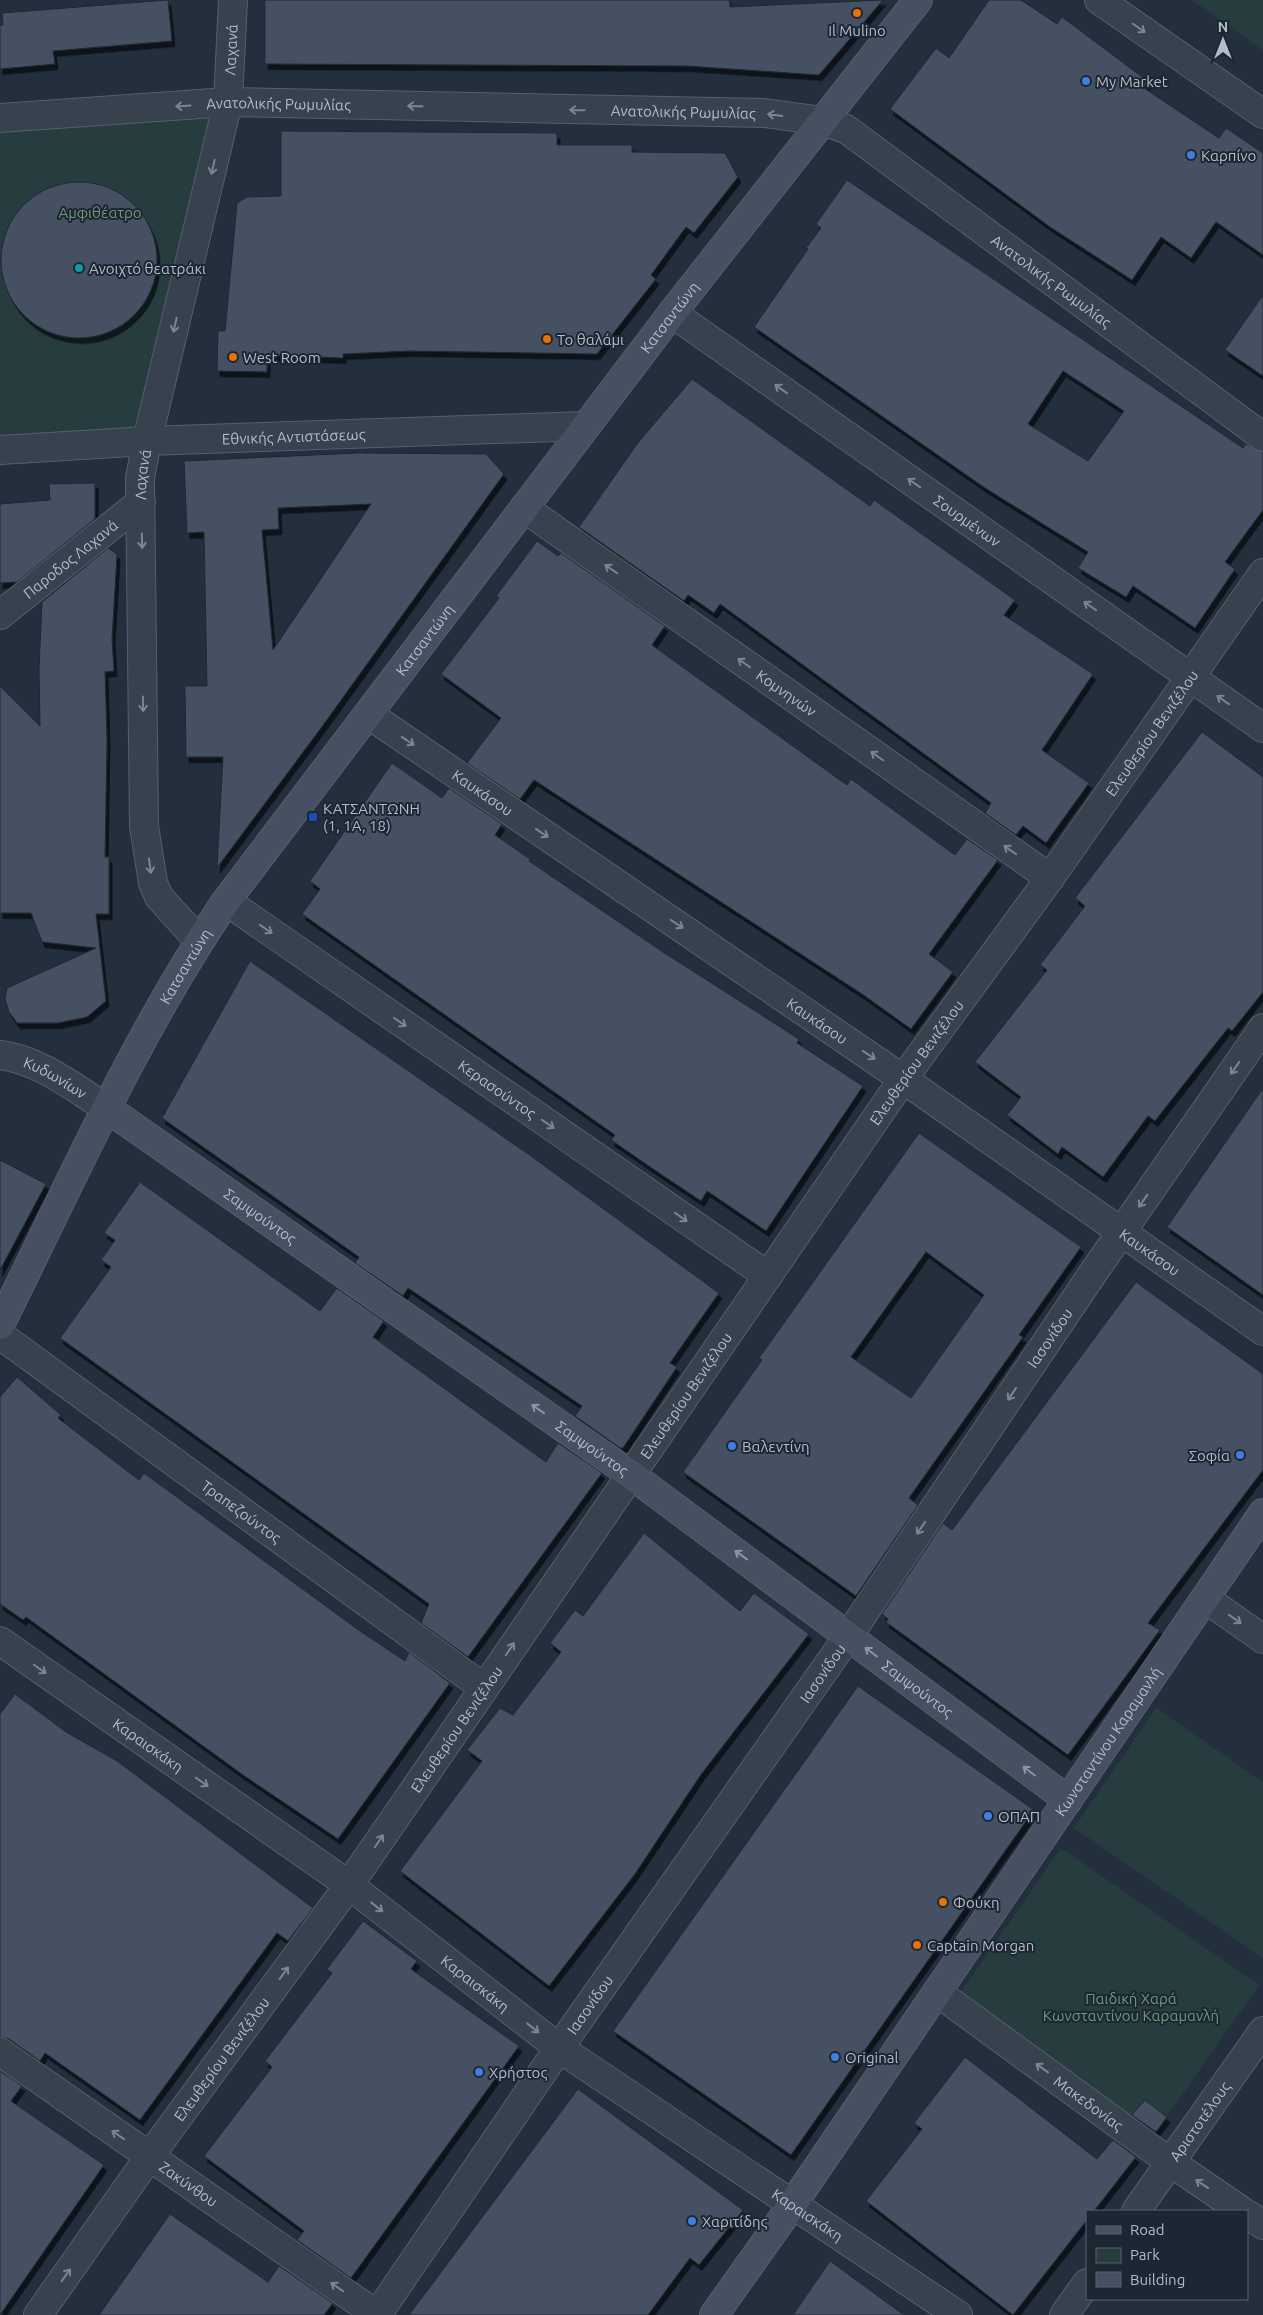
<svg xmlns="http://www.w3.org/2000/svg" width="1263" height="2315" viewBox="0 0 1263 2315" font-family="Ubuntu,sans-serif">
<defs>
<filter id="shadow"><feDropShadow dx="3" dy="5.5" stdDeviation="0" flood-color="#0009"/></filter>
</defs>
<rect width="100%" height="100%" fill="#242f3e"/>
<g fill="#263c3f">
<polygon points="1192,0 1263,0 1263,50"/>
<polygon points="228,102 147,441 0,450 0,118"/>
<polygon points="1156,1708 1263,1782 1263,1958 1074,1828"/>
<polygon points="1061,1848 1259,1985 1156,2132 958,1996"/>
</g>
<g fill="#455162" stroke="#1f2835" fill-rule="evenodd" filter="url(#shadow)">
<polygon points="168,0 172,41 53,51 55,64 0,69 0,25 3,25 2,13"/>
<polygon points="265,0 729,0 730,7 883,0 819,75 687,66 265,64"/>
<polygon points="989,0 1021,0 1057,24 1062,17 1149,82 1144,88 1219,138 1226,128 1263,153 1263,255 1216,222 1191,258 1161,237 1132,280 1050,227 890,109 936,48 949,58"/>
<polygon points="281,131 557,133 557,145 632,145 632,152 725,153 738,177 694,233 686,227 651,275 656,279 597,354 408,351 343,354 343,358 267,355 267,372 217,371 218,331 225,331 237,203 247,197 281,196"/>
<path d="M847 180 1243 448 1246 444 1263 452V510L1225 562 1235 569 1195 628 1133 586 1126 597 1078 568 1088 552 985 488 754 327 808 249 806 248 821 228 816 224ZM1063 371 1124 411 1088 461 1028 424Z"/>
<circle cx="79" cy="260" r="78"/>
<polygon points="1263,295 1263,376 1225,350"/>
<polygon points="692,379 870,506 874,500 1015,600 1004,615 1093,674 1042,750 1089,783 1046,843 1023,826 1016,835 985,813 991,803 720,604 714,613 688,595 684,601 579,527 637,444"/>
<path d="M358 453 486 454 504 474 321 728 217 868 223 757H186L185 686H207L204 532 187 533 184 461ZM371 504 273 650 262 530 279 529 278 508Z"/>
<polygon points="95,483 95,519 17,582 0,583 0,504 50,500 49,484"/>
<polygon points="537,541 558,556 561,553 665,626 652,645 847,785 851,779 955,855 967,839 998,860 929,954 953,972 911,1029 862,994 534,780 520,799 467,763 501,718 441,674 499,598 496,596"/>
<polygon points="108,548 117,554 112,639 114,671 105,672 107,741 105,857 109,857 109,914 96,914 106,1001 87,1017 58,1023 17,1023 9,1012 5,999 7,988 96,948 42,942 31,913 0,913 0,686 40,726 39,669 42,602"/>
<polygon points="1202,732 1263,777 1263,992 1232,1031 1228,1028 1155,1121 1148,1116 1103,1177 1062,1147 1058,1154 1007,1115 1021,1097 975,1062 1047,970 1040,965 1085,906 1075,898"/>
<polygon points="392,763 442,798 449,788 502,824 495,835 530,859 529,861 663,952 799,1039 797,1043 863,1086 766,1231 707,1191 701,1201 659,1173 611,1140 615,1135 302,914 320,889 310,881"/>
<polygon points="250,961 531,1156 719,1293 670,1363 677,1367 623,1448 620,1448 575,1416 582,1406 408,1288 403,1296 355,1263 359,1257 162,1118"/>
<polygon points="1263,1088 1263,1295 1167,1227"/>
<path d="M919 1133 1081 1247 1019 1335 1023 1337 909 1498 918 1505 856 1596 683 1472 762 1360 759 1358ZM926 1252 984 1295 911 1398 851 1357Z"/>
<polygon points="0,1160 46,1184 0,1270"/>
<polygon points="140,1182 320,1311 337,1288 384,1321 373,1337 546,1462 558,1443 602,1473 468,1657 421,1623 429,1604 60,1338 111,1267 101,1260 115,1240 104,1233"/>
<polygon points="1136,1282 1263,1374 1263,1470 1148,1623 1160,1630 1068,1755 886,1622 888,1619 882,1614 943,1523 952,1530"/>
<polygon points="17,1377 61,1415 58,1418 139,1480 144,1473 360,1631 405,1661 409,1652 450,1683 338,1839 243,1775 26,1617 23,1620 0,1604 0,1397"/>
<polygon points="644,1533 740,1611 754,1593 809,1634 700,1776 635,1874 549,1986 400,1871 482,1761 467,1750 500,1708 513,1715 561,1652 550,1643 575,1610 583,1616"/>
<polygon points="858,1686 1034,1810 791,2155 613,2031"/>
<polygon points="15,1694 66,1732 117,1761 313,1908 288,1941 277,1933 140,2120 45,2053 40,2061 9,2039 0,2037 0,1714"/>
<polygon points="363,1921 417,1961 411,1969 519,2046 351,2278 297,2240 304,2231 204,2156 272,2067 265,2061 332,1973 327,1969"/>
<polygon points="965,2057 1097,2159 1113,2140 1136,2157 1094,2211 1087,2211 1087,2220 1013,2315 866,2201 922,2129 914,2123"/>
<polygon points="0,2071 22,2086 11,2101 104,2165 0,2315"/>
<polygon points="578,2089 743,2210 699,2265 690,2258 648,2315 409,2315"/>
<polygon points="1145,2100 1167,2117 1156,2132 1132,2115"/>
<polygon points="170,2214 268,2282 279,2266 333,2303 324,2315 99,2315"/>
<polygon points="830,2261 904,2315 793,2315"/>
</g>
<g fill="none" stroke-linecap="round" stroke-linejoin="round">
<defs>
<g id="street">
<polyline points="1099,0 1263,114"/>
<path id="s1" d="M0 118 228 102 764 113 823 121 846 129 1263 437"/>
<path id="s2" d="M672 313 1263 728"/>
<path id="s3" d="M0 450 147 441 586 426"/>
<path id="s4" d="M524 508 1050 878"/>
<path id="s5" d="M0 615 141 502"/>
<path id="s6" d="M368 714 903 1079 1263 1331"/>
<path id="s7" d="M226 901 768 1276"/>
<path id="s8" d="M199 941 159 897 153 883 144 826 140 478 147 441 228 102 233 0"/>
<path id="s9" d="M0 1055C40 1060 74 1088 108 1109"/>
<path id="s10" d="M0 1335 484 1688"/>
<polyline points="1206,1599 1263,1639"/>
<path id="s11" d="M0 1641 349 1885 559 2048 958 2315"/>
<path id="s12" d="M937 1992 1170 2162 1242 2211"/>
<path id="s13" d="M0 2052 377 2315 559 2048 849 1635 1091 1276 1263 1028"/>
<path id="s14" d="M1136 2211 1263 2031"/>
<polyline points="1247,2214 1263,2225"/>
<path id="s15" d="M38 2315 149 2157 349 1885 903 1079 1050 878 1263 573"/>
<polyline points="1064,2315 1087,2283"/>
</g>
<g id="secondary">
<path id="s16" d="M108 1109 630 1474 1068 1800"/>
<path id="s17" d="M0 1325C71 1182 136 1034 226 901L672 313 918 0"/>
<path id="s18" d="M714 2315 792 2205 1263 1513"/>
</g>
</defs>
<use href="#street" stroke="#565f6c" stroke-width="30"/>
<use href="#secondary" stroke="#565f6c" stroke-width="30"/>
<use href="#street" stroke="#38414e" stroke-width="28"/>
<use href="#secondary" stroke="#465061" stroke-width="28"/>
</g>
<defs><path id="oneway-shaft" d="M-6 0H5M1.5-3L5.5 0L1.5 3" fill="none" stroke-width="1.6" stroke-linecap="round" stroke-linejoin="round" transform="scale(1.25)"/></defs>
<g stroke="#7c8592">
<use href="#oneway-shaft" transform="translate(1139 28) rotate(35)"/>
<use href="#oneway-shaft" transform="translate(183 106) rotate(176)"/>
<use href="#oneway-shaft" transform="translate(415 106) rotate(-179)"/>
<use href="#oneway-shaft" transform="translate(577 110) rotate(-179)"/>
<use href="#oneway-shaft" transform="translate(775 115) rotate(-173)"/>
<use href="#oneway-shaft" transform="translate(213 167) rotate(103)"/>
<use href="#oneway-shaft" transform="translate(175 325) rotate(103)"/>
<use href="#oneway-shaft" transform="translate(781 389) rotate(-145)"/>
<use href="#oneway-shaft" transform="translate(914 483) rotate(-145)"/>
<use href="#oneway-shaft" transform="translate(142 541) rotate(89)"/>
<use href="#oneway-shaft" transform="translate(611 569) rotate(-145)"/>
<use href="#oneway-shaft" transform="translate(1090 606) rotate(-145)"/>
<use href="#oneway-shaft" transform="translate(744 663) rotate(-145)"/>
<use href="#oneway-shaft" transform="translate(1223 700) rotate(-145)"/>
<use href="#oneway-shaft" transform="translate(143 704) rotate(89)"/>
<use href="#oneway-shaft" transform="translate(408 741) rotate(34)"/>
<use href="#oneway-shaft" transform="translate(877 756) rotate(-145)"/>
<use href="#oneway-shaft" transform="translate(542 833) rotate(34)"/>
<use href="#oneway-shaft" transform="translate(1010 850) rotate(-145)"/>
<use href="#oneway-shaft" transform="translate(150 866) rotate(82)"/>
<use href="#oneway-shaft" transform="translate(677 924) rotate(34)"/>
<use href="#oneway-shaft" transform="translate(266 929) rotate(35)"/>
<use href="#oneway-shaft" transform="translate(400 1022) rotate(35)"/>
<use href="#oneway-shaft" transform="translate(869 1055) rotate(34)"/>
<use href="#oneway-shaft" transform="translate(1235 1068) rotate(125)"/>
<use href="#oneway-shaft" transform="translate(548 1124) rotate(35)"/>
<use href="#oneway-shaft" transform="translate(1143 1201) rotate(125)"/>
<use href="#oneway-shaft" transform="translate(681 1217) rotate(35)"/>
<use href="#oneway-shaft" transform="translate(1012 1394) rotate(124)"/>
<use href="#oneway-shaft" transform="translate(921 1528) rotate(124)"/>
<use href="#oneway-shaft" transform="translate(1235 1619) rotate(35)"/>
<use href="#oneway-shaft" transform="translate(510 1649) rotate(-56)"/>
<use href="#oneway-shaft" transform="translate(40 1669) rotate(35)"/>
<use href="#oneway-shaft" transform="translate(202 1782) rotate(35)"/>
<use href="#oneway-shaft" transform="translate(379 1841) rotate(-56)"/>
<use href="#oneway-shaft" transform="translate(377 1907) rotate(38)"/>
<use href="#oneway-shaft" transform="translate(284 1973) rotate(-54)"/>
<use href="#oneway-shaft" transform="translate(533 2028) rotate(38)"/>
<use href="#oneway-shaft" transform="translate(1042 2068) rotate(-144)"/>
<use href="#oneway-shaft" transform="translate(118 2135) rotate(-145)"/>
<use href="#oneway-shaft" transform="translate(1202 2184) rotate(-146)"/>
<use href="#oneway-shaft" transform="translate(66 2275) rotate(-55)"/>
<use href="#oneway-shaft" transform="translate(337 2287) rotate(-145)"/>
</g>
<g stroke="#8e96a5">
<use href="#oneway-shaft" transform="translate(538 1409) rotate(-145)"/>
<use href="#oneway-shaft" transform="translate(741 1555) rotate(-144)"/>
<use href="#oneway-shaft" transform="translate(871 1652) rotate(-143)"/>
<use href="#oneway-shaft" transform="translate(1029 1771) rotate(-143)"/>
</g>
<g fill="#e8710a" stroke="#1d2633" stroke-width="2">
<circle cx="857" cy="13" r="5"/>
<circle cx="547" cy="339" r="5"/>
<circle cx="233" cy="357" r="5"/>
<circle cx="943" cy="1902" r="5"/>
<circle cx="917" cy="1945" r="5"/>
</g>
<g fill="#3f7fe0" stroke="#1d2633" stroke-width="2">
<circle cx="1086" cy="81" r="5"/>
<circle cx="1191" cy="155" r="5"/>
<circle cx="732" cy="1446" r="5"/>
<circle cx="1240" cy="1455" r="5"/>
<circle cx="988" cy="1816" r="5"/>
<circle cx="835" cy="2057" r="5"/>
<circle cx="479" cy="2072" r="5"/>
<circle cx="692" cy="2221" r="5"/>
</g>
<circle fill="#0f9aa8" stroke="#1d2633" stroke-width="2" cx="79" cy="268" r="5"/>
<rect fill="#1a4fb4" stroke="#1d2633" stroke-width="2" x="308" y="812" width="10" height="10" rx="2.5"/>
<g text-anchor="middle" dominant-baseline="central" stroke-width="4" stroke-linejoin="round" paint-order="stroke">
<g font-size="15" fill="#b4bcc9" stroke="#1d2633" text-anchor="start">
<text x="857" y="30" text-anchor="middle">Il Mulino</text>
<text x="1096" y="81">My Market</text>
<text x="1201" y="155">Καρπίνο</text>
<text x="89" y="268">Ανοιχτό θεατράκι</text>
<text x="557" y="339">Το θαλάμι</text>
<text x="243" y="357">West Room</text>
<text x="323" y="808">ΚΑΤΣΑΝΤΩΝΗ<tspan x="323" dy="17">(1, 1Α, 18)</tspan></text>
<text x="742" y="1446">Βαλεντίνη</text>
<text x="1230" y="1455" text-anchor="end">Σοφία</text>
<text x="998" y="1816">ΟΠΑΠ</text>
<text x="953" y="1902">Φούκη</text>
<text x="927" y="1945">Captain Morgan</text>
<text x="845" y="2057">Original</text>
<text x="489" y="2072">Χρήστος</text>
<text x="702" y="2221">Χαριτίδης</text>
</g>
<g font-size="15" fill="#b4bcc9" stroke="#1d2633">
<text stroke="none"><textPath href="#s8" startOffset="919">Λαχανά</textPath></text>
<text stroke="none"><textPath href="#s1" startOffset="279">Ανατολικής Ρωμυλίας</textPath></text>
<text stroke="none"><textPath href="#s1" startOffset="684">Ανατολικής Ρωμυλίας</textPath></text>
<text stroke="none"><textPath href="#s1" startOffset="1104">Ανατολικής Ρωμυλίας</textPath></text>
<text stroke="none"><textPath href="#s17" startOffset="1214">Κατσαντώνη</textPath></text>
<text stroke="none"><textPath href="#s3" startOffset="294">Εθνικής Αντιστάσεως</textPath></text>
<text stroke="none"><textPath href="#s8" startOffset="484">Λαχανά</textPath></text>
<text stroke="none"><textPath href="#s2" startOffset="361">Σουρμένων</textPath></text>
<text stroke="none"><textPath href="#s5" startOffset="90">Παροδος Λαχανά</textPath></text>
<text stroke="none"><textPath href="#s17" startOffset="809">Κατσαντώνη</textPath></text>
<text stroke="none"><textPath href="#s4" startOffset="321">Κομνηνών</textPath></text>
<text stroke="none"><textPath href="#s15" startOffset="1935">Ελευθερίου Βενιζέλου</textPath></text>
<text stroke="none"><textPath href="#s6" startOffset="139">Καυκάσου</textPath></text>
<text stroke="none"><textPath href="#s17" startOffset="404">Κατσαντώνη</textPath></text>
<text stroke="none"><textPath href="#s6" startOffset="544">Καυκάσου</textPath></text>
<text stroke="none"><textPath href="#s15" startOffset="1530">Ελευθερίου Βενιζέλου</textPath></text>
<text stroke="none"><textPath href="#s9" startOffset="60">Κυδωνίων</textPath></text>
<text stroke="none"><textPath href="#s7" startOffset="330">Κερασούντος</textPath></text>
<text stroke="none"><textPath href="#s16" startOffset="186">Σαμψούντος</textPath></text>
<text stroke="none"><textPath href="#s6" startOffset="949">Καυκάσου</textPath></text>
<text stroke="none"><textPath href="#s13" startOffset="1646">Ιασoνίδου</textPath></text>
<text stroke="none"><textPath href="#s15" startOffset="1125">Ελευθερίου Βενιζέλου</textPath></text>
<text stroke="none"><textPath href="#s16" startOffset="591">Σαμψούντος</textPath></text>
<text stroke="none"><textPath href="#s10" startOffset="299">Τραπεζούντος</textPath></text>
<text stroke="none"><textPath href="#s13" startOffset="1241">Ιασoνίδου</textPath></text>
<text stroke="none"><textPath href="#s16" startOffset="996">Σαμψούντος</textPath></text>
<text stroke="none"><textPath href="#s15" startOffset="720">Ελευθερίου Βενιζέλου</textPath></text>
<text stroke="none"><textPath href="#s18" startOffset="696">Κωνσταντίνου Καραμανλή</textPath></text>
<text stroke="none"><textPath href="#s11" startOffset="181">Καραισκάκη</textPath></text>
<text stroke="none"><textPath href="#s11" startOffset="586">Καραισκάκη</textPath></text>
<text stroke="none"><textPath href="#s13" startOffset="836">Ιασoνίδου</textPath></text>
<text stroke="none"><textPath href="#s15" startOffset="315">Ελευθερίου Βενιζέλου</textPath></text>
<text stroke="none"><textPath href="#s12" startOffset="188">Μακεδονίας</textPath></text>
<text stroke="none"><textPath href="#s14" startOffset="110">Αριστοτέλους</textPath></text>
<text stroke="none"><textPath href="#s13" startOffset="230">Ζακύνθου</textPath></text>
<text stroke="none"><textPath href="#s11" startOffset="991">Καραισκάκη</textPath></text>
</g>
<g font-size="15" fill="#6b9a76" stroke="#1d2633">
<text x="100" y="212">Αμφιθέατρο</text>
<text x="1131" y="1998">Παιδική Χαρά<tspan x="1131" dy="17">Κωνσταντίνου Καραμανλή</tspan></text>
</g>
</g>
<rect x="1086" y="2210" width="162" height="90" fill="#1d2633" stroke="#59626f"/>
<rect x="1096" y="2226" width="25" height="8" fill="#465061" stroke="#59626f"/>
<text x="1130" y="2235" font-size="15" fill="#b4bcc9">Road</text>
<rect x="1096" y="2248" width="25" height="15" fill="#263c3f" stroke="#59626f"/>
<text x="1130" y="2260" font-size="15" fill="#b4bcc9">Park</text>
<rect x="1096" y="2272" width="25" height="15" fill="#455162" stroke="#59626f"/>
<text x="1130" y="2285" font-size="15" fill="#b4bcc9">Building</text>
<g transform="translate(1223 40)" stroke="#1d2633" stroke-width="4" paint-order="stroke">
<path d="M0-4L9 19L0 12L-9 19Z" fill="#b4bcc9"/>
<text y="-8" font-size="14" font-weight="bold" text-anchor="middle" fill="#b4bcc9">N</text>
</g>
</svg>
